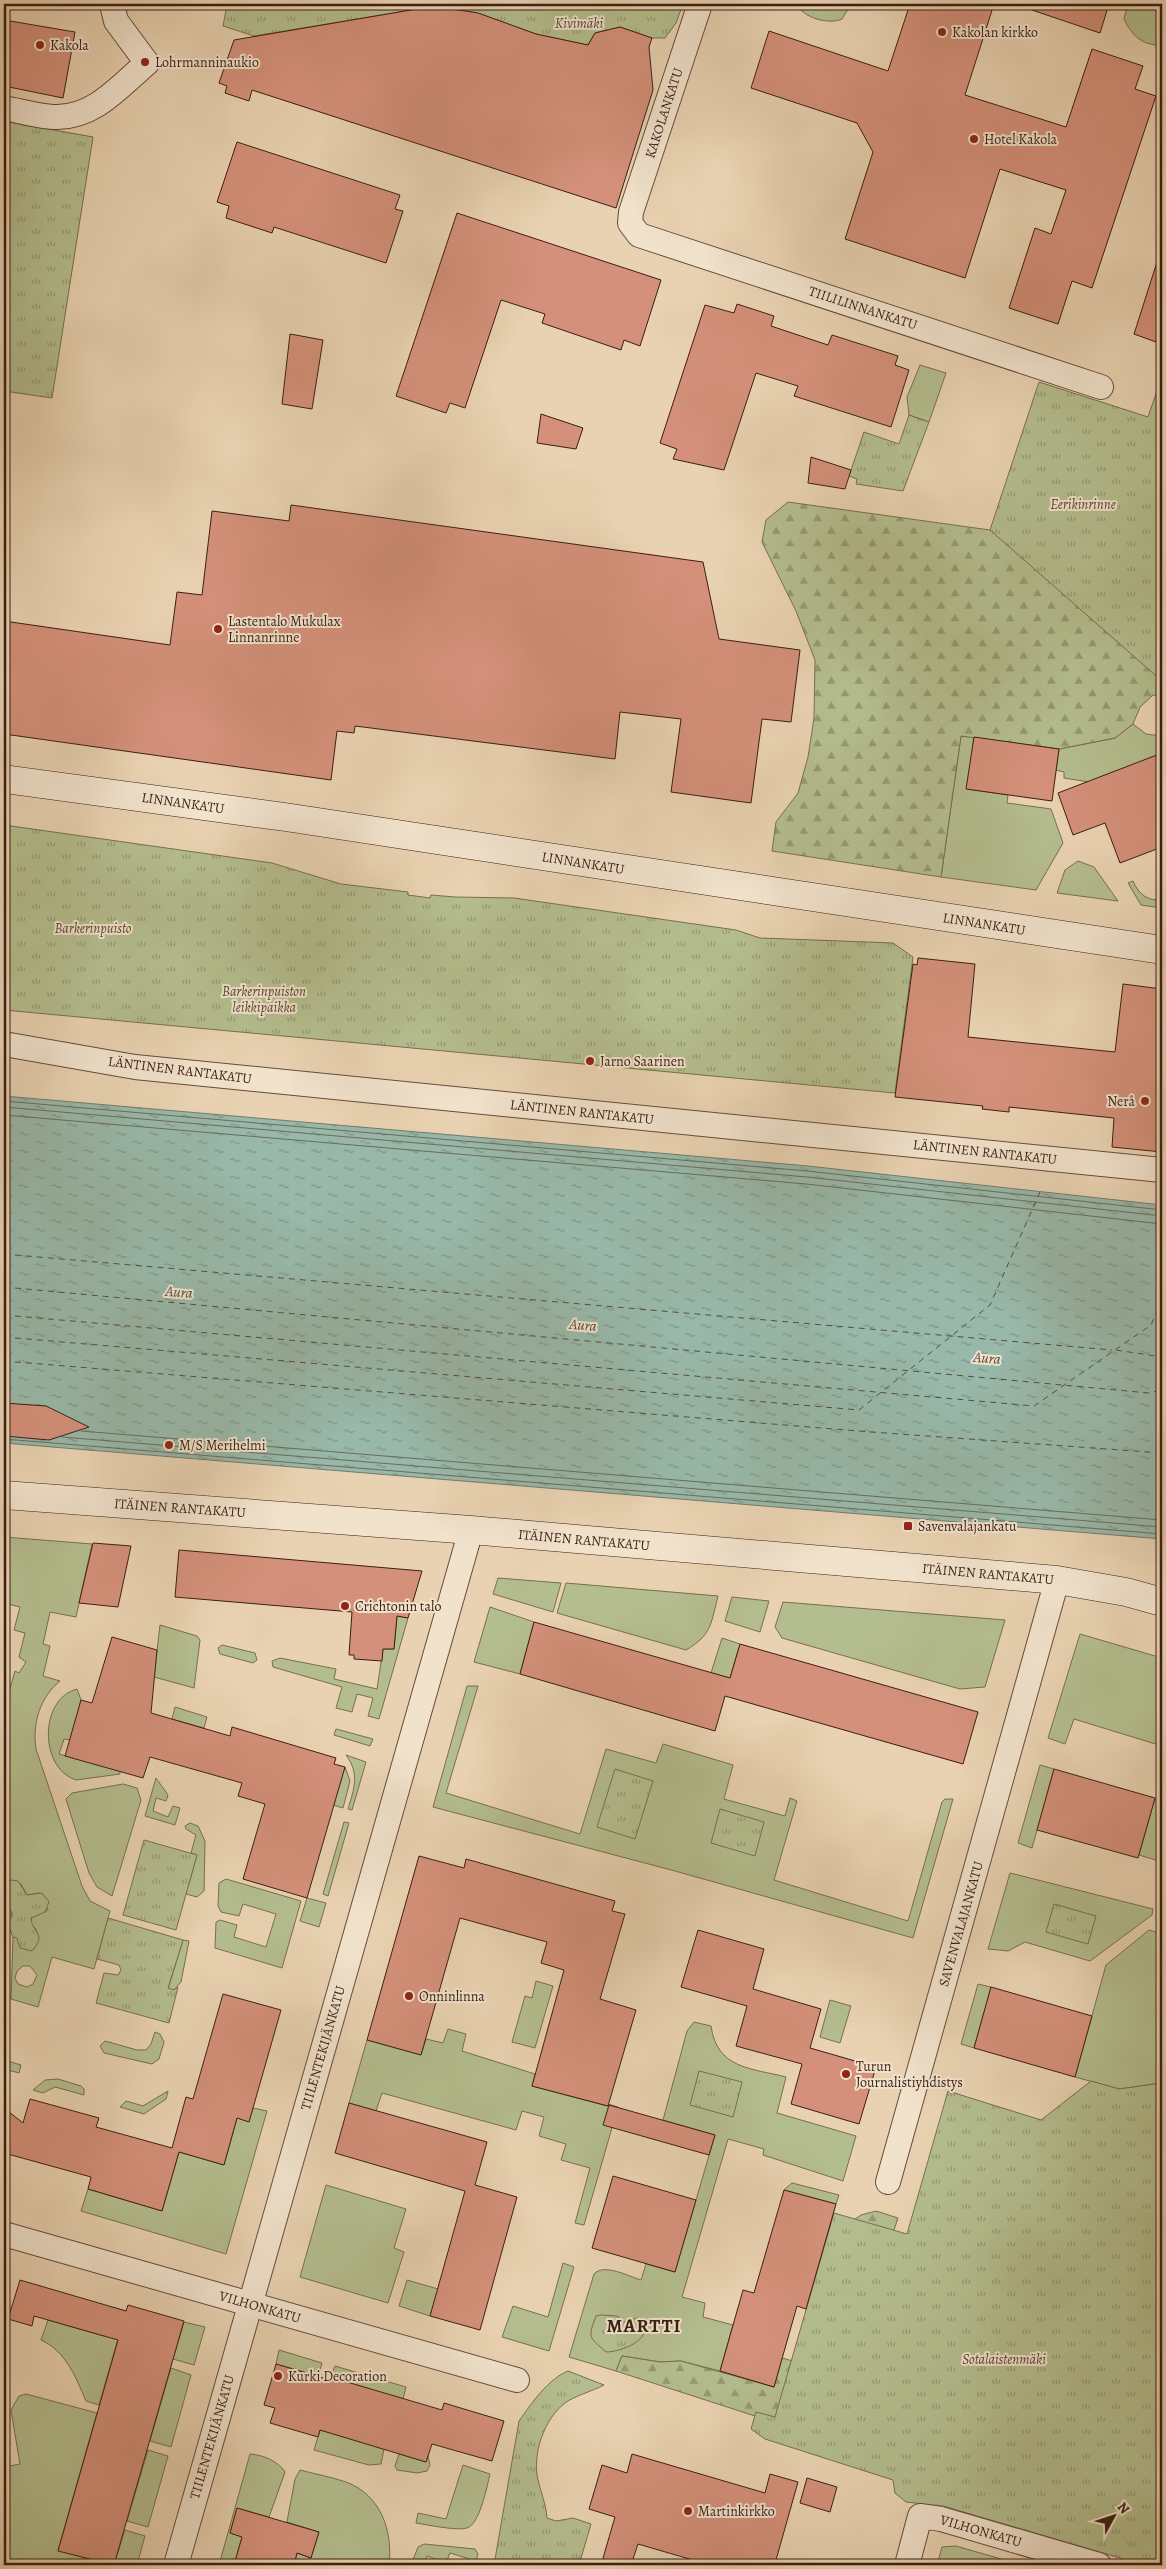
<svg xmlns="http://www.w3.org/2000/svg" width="1166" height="2569" viewBox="0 0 1166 2569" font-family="Alegreya,serif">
<defs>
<pattern id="forest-firs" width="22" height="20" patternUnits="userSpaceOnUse" patternTransform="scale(1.25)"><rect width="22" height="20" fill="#b4bd8e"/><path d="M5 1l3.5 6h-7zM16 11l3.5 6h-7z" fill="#949973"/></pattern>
<pattern id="park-tufts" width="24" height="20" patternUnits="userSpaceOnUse" patternTransform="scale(1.25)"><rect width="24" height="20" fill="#b4bd8e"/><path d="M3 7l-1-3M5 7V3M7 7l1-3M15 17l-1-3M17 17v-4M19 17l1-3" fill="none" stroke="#949973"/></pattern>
<pattern id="water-ripples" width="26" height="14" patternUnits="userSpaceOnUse" patternTransform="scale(1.25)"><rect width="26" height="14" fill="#98b8a9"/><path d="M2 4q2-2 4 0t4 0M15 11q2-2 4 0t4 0" fill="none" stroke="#7d9588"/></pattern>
</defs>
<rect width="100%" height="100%" fill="#e9d2b1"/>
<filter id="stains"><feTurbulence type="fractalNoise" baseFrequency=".004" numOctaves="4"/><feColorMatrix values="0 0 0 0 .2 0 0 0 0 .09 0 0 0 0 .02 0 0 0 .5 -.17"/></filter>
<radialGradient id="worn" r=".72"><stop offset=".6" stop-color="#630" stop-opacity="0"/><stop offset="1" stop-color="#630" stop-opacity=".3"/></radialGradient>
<g fill="#b4bd8e" stroke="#786e50" fill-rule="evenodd">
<path d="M797 4H819L823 7 828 4H851L842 19C830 25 802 18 797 4Z"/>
<path d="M1128 4H1146L1162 16V45C1143 46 1132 36 1124 19Z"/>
<polygon points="920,365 946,373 929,422 909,415 907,397"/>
<polygon points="1133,724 1146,734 1162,736 1162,756 1162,754 1089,782 1064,778 1064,772 1056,770 1059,749 1115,738"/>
<polygon points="961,736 974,737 967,789 1008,795 1007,803 1051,809 1063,843 1036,890 941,877"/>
<polygon points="1078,861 1094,867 1118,901 1057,893 1065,870"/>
<path d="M1133 881C1139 895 1148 901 1162 900V908L1141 905 1128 883Z"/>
<path d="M4 1537 92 1544 76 1617 50 1612 43 1644 50 1646 43 1676 60 1681C40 1697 32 1724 36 1749L82 1886 90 1901 110 1911 94 1969 52 1957 38 2007 11 1999 13 1937 37 1930 31 1924V1918L48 1910 39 1893 27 1895 21 1884 6 1882 4 1884V1702L6 1703 15 1671 19 1673 26 1662 19 1657 25 1633 14 1630 20 1607 4 1603ZM23 1966H30L37 1975 33 1984 27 1987 18 1984 15 1978 17 1971Z"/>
<polygon points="498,1578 561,1583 553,1612 493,1594"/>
<path d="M566 1583 718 1596C711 1623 712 1635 686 1650L557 1613Z"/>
<polygon points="732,1597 769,1601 760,1632 725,1621"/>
<polygon points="783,1602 1005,1620 985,1687 960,1689 782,1638 775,1627"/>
<polygon points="490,1607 534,1622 520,1674 474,1662"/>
<polygon points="397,1616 408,1618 379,1719 368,1716 373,1698 357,1694 352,1712 336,1708 342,1687 273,1667 272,1661 280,1658 336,1669 334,1679 377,1689 383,1649 394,1649"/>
<polygon points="160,1625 197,1636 200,1640 194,1688 154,1677"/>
<polygon points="1080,1634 1162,1658 1162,1746 1074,1719 1065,1744 1048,1738"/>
<polygon points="722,1638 740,1644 730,1678 711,1673"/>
<polygon points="222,1645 255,1653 257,1660 253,1663 220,1654 218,1648"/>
<polygon points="467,1686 478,1686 446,1793 580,1834 606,1749 656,1763 663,1744 733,1765 724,1799 785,1816 790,1798 797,1801 774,1880 908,1921 942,1802 945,1799 953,1799 913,1938 675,1871 433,1807"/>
<path d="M77 1689 81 1700 70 1740 64 1739 59 1754 120 1771V1774L76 1780C39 1768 39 1699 77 1689Z"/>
<polygon points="175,1707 207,1717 204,1728 172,1719"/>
<polygon points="336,1729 373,1739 370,1746 334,1735"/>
<path d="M346 1755 366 1762 352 1810 348 1809C354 1789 360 1774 346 1755Z"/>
<polygon points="1040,1765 1054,1769 1032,1848 1018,1843"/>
<polygon points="345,1767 350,1781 343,1808 333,1805"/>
<polygon points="156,1778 168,1795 166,1801 156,1798 153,1811 168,1817 173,1806 180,1808 175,1825 145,1816"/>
<polygon points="123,1784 137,1788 141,1800 112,1896 97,1887 89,1873 66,1799 72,1793"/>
<polygon points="1155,1798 1162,1800 1162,1862 1139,1855"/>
<polygon points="344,1822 349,1823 328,1896 323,1894"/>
<polygon points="190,1823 198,1826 205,1841 204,1891 197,1897 186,1894 197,1855 191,1853 196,1835 186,1829 185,1826"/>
<polygon points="1010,1873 1153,1909 1152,1915 1090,1961 1025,1942 1008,1951 988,1949"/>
<polygon points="226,1879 301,1901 282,1968 215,1948 216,1922 220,1920 237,1925 234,1937 266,1947 276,1914 243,1904 239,1916 221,1912 218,1906 219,1883"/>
<polygon points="307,1898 326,1903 319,1927 300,1921"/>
<polygon points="4,1900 11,1909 12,1917 9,1920 4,1918"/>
<polygon points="1149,1930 1162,1934 1162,2083 1119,2089 1075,2077 1106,1965"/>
<polygon points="183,1940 189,1941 181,1982 174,1990 168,1989"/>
<polygon points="536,1981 553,1986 535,2048 512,2042 525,1996 532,1998"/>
<polygon points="978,1984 991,1987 974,2048 961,2044"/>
<polygon points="830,2000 851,2006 840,2043 820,2037"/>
<path d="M694 2022 711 2026C717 2069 751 2068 786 2077L777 2113 856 2136 843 2181 763 2155 764 2149 728 2139 682 2297 705 2303 703 2317 733 2325 720 2371 681 2361 660 2362 622 2356 616 2371 569 2357 594 2274C604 2263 628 2276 641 2280L646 2264 675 2272 715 2135 663 2120 687 2031Z"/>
<polygon points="448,2029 466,2034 462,2051 535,2074 532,2086 607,2106 608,2104 618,2107 584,2225 575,2223 590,2168 561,2160 566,2144 539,2136 544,2117 522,2111 516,2130 382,2093 376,2111 349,2103 367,2040 421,2055 426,2039 443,2043"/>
<polygon points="155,2032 160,2034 164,2042 159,2059 152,2064 104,2053 100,2046 105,2041 137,2050 146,2050 151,2044"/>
<polygon points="4,2060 21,2065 19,2073 4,2069"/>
<polygon points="58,2079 81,2086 84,2089 84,2095 55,2087 43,2093 33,2090 45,2080"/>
<polygon points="168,2091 166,2099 144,2114 120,2107 126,2101 143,2106"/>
<polygon points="253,2108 267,2111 226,2254 81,2211 88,2189 162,2211 179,2152 224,2165 237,2118 249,2121"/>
<polygon points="792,2183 839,2195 836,2204 784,2190"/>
<polygon points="326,2185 406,2209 394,2248 404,2252 388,2303 300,2277"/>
<polygon points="563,2263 574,2267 549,2351 502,2337 513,2306 548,2317"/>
<polygon points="407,2280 438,2289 430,2316 399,2306"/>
<path d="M112 2307 126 2311 99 2405 86 2401C76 2378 66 2351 41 2340L48 2320 104 2336Z"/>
<polygon points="184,2322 205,2327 194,2365 173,2359"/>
<polygon points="279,2350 322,2363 318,2376 276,2364"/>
<polygon points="335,2366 406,2387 403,2399 330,2377"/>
<polygon points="171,2368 191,2375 171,2447 150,2441"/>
<polygon points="26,2394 97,2413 58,2550 108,2565 4,2565 4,2467 20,2464 11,2410 19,2396"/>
<polygon points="320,2430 384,2449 381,2464 369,2465 314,2450"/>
<polygon points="148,2450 168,2456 148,2527 127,2521"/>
<path d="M250 2454C263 2455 278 2461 285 2472L269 2517 237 2508 230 2533 242 2537 234 2565H219Z"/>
<polygon points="399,2454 426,2462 428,2456 430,2465 427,2471 417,2473 397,2470 395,2466"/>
<path d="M463 2465 490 2474C487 2486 480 2524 467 2528 457 2531 428 2525 416 2523L418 2513 446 2519Z"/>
<path d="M300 2470C315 2474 332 2477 346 2482 381 2495 393 2531 389 2565H294L297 2553 311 2558 319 2532 287 2522 295 2479Z"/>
<polygon points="125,2530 145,2536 137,2565 114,2565"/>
<polygon points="424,2544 475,2549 478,2554 476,2561 450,2553 446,2563 427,2556 424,2565 411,2565 418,2547"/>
<polygon points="956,2546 1022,2565 937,2565 942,2547"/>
</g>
<g fill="url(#forest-firs)" stroke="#786e50">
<polygon points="788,502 990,530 1162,542 1162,696 1153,695 1140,707 1133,724 1115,738 1059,749 961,736 941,877 772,851 776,822 798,793 808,757 814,718 815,660 796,611 762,542 766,520"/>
<polygon points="876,2211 898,2218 868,2308 892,2434 758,2417 616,2371 622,2356 660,2362 681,2361 774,2387 782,2358 800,2363 852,2221 861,2215"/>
</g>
<g fill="url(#park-tufts)" stroke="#786e50">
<polygon points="218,4 421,4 411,10 254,36 223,26 227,5"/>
<polygon points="425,4 683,4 676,23 665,38 652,38 620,27 595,33 588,45 536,34 478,13"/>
<polygon points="4,121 93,137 52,398 4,391"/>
<polygon points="1039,382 1148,417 1158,388 1162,389 1162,681 990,530"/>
<polygon points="909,415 929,422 903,491 856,484 857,479 849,476 864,432 899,444"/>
<polygon points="4,825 272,863 341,884 408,892 408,895 430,898 431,895 455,897 514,898 736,930 760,938 893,943 913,957 895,1093 4,1010"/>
<polygon points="615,1769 653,1781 635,1839 597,1827"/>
<polygon points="720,1809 764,1822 755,1856 711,1843"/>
<polygon points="144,1840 197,1855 176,1930 123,1915"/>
<path d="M11 1880 18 1881 27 1895 42 1893 49 1902 45 1912 31 1918C31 1932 48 1933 32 1951L20 1948 17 1938 13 1937 6 1920 12 1917V1913L4 1900V1884Z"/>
<polygon points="1054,1904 1096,1916 1088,1944 1046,1932"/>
<polygon points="108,1918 183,1940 168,1988 174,1990 178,1987 169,2023 96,2003 104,1973 118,1975 121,1970 119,1965 97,1959"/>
<polygon points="699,2071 742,2082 733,2117 690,2105"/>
<polygon points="1091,2081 1119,2089 1162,2083 1162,2565 1144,2565 943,2506 906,2502 895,2493 893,2480 765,2439 751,2429 756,2412 775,2417 834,2213 907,2234 948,2091 1041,2120"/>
<path d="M601 2315 617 2316 624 2322 637 2318 642 2320C655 2340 620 2352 606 2352 588 2336 588 2338 596 2316Z"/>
<path d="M568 2371 604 2385C593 2391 574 2396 565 2403 544 2419 532 2454 538 2480 541 2493 546 2504 547 2518L556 2521 573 2518 591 2524 579 2565H494L519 2421C531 2404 548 2379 568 2371Z"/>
</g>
<polygon fill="url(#water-ripples)" stroke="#737a6d" points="4,1096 808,1166 1162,1205 1162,1539 4,1443"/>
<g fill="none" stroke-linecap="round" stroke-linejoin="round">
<g stroke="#6a6b5e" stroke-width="1">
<polyline points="4,1101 807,1171 1162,1210"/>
<polyline points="4,1107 807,1177 1162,1216"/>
<polyline points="4,1115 806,1184 1162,1224"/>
<polyline points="81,1431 1162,1520"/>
<polyline points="62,1437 1162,1527"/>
<polyline points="4,1439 1162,1534"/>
</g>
<g stroke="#574c40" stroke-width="1" stroke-dasharray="6 5" stroke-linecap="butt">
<polyline points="4,1254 1112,1350"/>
<polyline points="4,1287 1149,1393 1162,1390"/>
<polyline points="4,1315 1034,1406 1151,1325 1162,1299"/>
<polyline points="4,1337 859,1410 990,1305 1040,1192"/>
<polyline points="1116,1350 1162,1357"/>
<polyline points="4,1361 858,1431 1162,1453"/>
</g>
</g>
<g fill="#d4907a" stroke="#3b1e13">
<polygon points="421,4 478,13 536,34 588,45 595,33 620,27 652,38 649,47 653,90 616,208 252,90 249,101 225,93 227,86 219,83 234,40 411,10"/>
<polygon points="910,4 994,4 965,95 1066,127 1092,49 1143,66 1135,89 1156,96 1092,288 1072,281 1058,324 1009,308 1035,228 1051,234 1066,190 1000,169 965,278 845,239 873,152 857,123 751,88 769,31 888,71"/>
<polygon points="1026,4 1109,4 1100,33 1026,8"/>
<polygon points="4,20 75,32 63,98 4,86"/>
<polygon points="237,142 400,195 395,209 403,211 386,263 274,227 272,233 226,218 229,206 217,202"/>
<polygon points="457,213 661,280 640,346 624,340 621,350 542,323 545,314 501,300 465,408 450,403 446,413 396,396"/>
<polygon points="1157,262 1162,262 1162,323 1156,342 1134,334"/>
<polygon points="737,304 774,316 771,326 828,345 832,335 898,356 895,365 909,370 891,427 794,396 798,386 756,373 724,470 673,459 677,449 660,443 705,305 734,313"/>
<polygon points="290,334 323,340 312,409 282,404"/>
<polygon points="541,414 583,428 576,449 537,443"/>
<polygon points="811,457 851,470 845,489 808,483"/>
<polygon points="291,505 703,562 719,639 800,650 791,722 762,719 751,803 671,792 681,719 620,712 615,759 355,726 354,733 337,731 331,780 4,734 4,621 170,645 177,592 202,595 212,511 289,521"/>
<polygon points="974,737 1059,749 1052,801 966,789"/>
<polygon points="1162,753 1162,847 1120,863 1105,823 1073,835 1058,793"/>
<polygon points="918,958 975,964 968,1037 1115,1052 1123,984 1162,989 1162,1152 1112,1147 1114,1118 1009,1107 1009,1112 982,1109 983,1106 895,1097 913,964 917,965"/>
<polygon points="4,1403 46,1406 89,1427 49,1440 4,1436"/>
<polygon points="93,1543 131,1546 118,1607 79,1603"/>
<polygon points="179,1550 422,1571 408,1618 397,1616 394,1649 383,1649 382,1661 354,1659 354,1655 349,1655 352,1612 175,1597"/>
<polygon points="534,1622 730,1678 740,1644 978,1712 963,1764 725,1696 715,1731 520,1674"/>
<polygon points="112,1637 157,1650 151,1713 230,1736 232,1727 336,1758 334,1764 345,1767 307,1898 243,1879 265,1804 238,1796 242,1783 150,1757 143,1778 65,1756 81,1700 92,1703"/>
<polygon points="1054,1769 1155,1798 1138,1858 1037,1830"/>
<polygon points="419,1856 464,1868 466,1859 615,1901 612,1911 625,1914 600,1999 636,2010 608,2106 532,2086 564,1970 541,1963 547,1942 460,1918 421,2055 367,2040"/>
<polygon points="698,1930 764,1949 753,1989 821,2009 810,2048 876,2067 859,2124 791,2104 802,2064 736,2046 747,2006 681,1987"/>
<polygon points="991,1987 1092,2016 1075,2077 974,2048"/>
<polygon points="223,1994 281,2010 249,2122 237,2118 224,2165 179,2152 162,2211 88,2189 91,2177 4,2153 4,2108 23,2123 30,2099 99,2118 96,2127 172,2148 186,2097 193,2099"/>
<polygon points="349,2103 487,2142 475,2185 517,2197 480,2330 430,2316 465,2191 335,2153"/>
<polygon points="609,2105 715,2135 709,2155 603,2125"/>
<polygon points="613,2176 696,2200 675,2272 592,2248"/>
<polygon points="784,2190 836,2204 806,2309 797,2306 774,2387 720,2371 743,2290 754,2293"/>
<polygon points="20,2280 126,2311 128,2305 184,2321 114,2565 58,2551 118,2340 34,2316 32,2326 8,2319"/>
<polygon points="276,2364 330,2380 330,2377 442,2410 444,2403 504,2421 492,2461 432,2444 426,2462 320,2430 318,2437 270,2423 275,2408 264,2405"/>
<polygon points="632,2454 765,2493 770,2474 798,2482 776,2560 769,2559 767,2565 710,2565 638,2544 631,2565 601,2565 615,2517 589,2509 602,2465 627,2473"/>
<polygon points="807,2478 837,2487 830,2512 800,2503"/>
<polygon points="237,2508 319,2532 311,2558 297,2553 294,2565 234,2565 242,2537 230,2533"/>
</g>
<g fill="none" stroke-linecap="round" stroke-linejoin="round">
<defs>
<g id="street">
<polyline points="700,4 631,212 630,223 639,235 1101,387"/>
<path d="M4 108C21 111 40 117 57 117 95 117 120 86 147 63L116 21 112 4"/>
<polyline points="4,1044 135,1067 1162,1170"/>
<polyline points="888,2182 1057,1580"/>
<polyline points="4,2234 517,2380"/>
<polyline points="176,2565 471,1530"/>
<polyline points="907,2565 920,2516 941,2519 1099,2565"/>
</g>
<g id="secondary">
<polyline points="4,779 285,817 1162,950"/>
<polyline points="4,1495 471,1530 1057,1580 1126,1592 1162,1602"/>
</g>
</defs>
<use href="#street" stroke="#664b3a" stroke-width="26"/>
<use href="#secondary" stroke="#3b1e13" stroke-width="29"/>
<use href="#street" stroke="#f1e2cc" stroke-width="24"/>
<use href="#secondary" stroke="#f1e2cc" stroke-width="28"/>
</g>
<g fill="#8f2418" stroke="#f1e2cc" stroke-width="2">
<circle cx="942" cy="32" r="5"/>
<circle cx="40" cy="45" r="5"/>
<circle cx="145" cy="62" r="5"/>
<circle cx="974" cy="139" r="5"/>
<circle cx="218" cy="629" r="5"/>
<circle cx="590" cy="1061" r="5"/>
<circle cx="1145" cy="1101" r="5"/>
<circle cx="169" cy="1445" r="5"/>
<rect x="903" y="1521" width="10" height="10" rx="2.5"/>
<circle cx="345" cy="1606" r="5"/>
<circle cx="409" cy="1996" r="5"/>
<circle cx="846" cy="2074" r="5"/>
<circle cx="278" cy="2376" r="5"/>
<circle cx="688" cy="2511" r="5"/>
</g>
<g text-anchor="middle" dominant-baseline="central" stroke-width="4" stroke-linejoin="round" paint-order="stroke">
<g font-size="14" font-style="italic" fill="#594632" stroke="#f1e2cc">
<text x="579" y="23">Kivimäki</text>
<text x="1083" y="504">Eerikinrinne</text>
<text x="93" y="928">Barkerinpuisto</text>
<text x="264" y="991">Barkerinpuiston<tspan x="264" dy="16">leikkipaikka</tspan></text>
<text x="1004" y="2359">Sotalaistenmäki</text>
</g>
<g font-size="14" fill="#3b1e13" stroke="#f1e2cc" text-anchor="start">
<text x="952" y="32">Kakolan kirkko</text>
<text x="50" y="45">Kakola</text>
<text x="155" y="62">Lohrmanninaukio</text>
<text x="984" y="139">Hotel Kakola</text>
<text x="228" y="621">Lastentalo Mukulax<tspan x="228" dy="16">Linnanrinne</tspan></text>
<text x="600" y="1061">Jarno Saarinen</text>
<text x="1135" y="1101" text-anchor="end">Nerå</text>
<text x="179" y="1445">M/S Merihelmi</text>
<text x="918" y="1526">Savenvalajankatu</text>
<text x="355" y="1606">Crichtonin talo</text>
<text x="419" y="1996">Onninlinna</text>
<text x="856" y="2066">Turun<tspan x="856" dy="16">Journalistiyhdistys</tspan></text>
<text x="288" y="2376">Kurki Decoration</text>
<text x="698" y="2511">Martinkirkko</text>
</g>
<g font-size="14" fill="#3b1e13" stroke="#f1e2cc">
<text transform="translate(664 113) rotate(-72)">KAKOLANKATU</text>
<text transform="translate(863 308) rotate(18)">TIILILINNANKATU</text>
<text transform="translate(183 803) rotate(8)">LINNANKATU</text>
<text transform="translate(583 863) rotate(9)">LINNANKATU</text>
<text transform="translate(984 924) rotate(9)">LINNANKATU</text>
<text transform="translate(180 1070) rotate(7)">LÄNTINEN RANTAKATU</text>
<text transform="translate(582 1112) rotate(6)">LÄNTINEN RANTAKATU</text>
<text transform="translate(985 1152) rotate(6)">LÄNTINEN RANTAKATU</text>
<text transform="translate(180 1508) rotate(4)">ITÄINEN RANTAKATU</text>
<text transform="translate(584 1540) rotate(5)">ITÄINEN RANTAKATU</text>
<text transform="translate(988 1574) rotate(5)">ITÄINEN RANTAKATU</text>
<text transform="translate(961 1924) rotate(-74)">SAVENVALAJANKATU</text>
<text transform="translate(323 2048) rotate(-74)">TIILENTEKIJÄNKATU</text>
<text transform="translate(260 2307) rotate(16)">VILHONKATU</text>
<text transform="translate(212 2437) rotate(-74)">TIILENTEKIJÄNKATU</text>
<text transform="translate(981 2531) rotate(16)">VILHONKATU</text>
</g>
<g font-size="15" font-style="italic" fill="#574c40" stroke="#f1e2cc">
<text transform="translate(179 1292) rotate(5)">Aura</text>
<text transform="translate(583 1325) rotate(5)">Aura</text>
<text transform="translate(987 1358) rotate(5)">Aura</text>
</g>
<g font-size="19" font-weight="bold" letter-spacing="1" fill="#3b1e13" stroke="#f1e2cc">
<text x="644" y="2326">MARTTI</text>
</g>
</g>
<rect width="1166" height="2569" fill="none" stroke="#e9d2b1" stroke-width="20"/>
<rect x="5" y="5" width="1156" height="2559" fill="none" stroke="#3b1e13" stroke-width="2.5"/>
<rect x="10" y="10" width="1146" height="2549" fill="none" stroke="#3b1e13"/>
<g transform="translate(1114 2516) rotate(50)" stroke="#f1e2cc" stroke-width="4" paint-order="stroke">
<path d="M0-4L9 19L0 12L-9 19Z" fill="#3b1e13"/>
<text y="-8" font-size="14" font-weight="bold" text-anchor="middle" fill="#3b1e13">N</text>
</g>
<rect width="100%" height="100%" filter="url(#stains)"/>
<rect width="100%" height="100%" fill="url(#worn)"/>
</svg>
